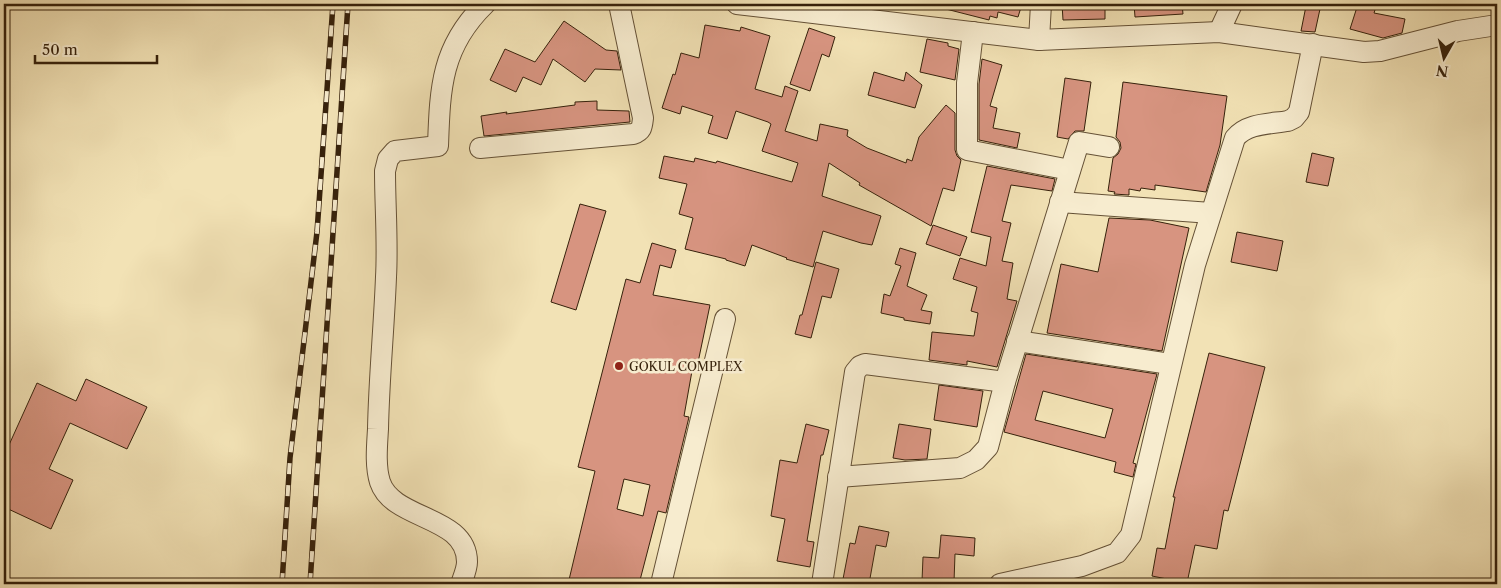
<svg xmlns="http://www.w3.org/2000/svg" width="1501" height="588" viewBox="0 0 1501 588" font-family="'Libre Caslon Text',serif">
<rect width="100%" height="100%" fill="#f2e2b5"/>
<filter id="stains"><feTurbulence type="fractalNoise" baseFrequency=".004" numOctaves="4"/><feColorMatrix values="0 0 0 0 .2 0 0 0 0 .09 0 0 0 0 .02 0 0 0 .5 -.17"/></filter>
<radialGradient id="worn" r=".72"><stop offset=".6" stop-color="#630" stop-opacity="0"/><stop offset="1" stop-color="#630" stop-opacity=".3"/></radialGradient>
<g fill="#d79480" stroke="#36210b" fill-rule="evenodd">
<polygon points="943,4 1022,4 1018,17 998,12 997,18 990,16 989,20 942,8"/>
<polygon points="1062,4 1105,4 1105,19 1063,20"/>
<polygon points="1134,4 1182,4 1183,14 1135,17"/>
<polygon points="1358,4 1377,4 1374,13 1405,19 1402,33 1383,38 1350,29"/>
<polygon points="1306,6 1320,9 1315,32 1301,31"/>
<polygon points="564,21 606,50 617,51 621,70 595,69 585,82 553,59 541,85 523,77 516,92 490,80 505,49 535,62"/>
<polygon points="705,25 740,31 741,27 770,36 755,89 782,97 785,86 798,91 785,131 817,141 820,124 848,130 847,136 867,148 906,163 907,159 912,161 919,137 946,105 955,113 955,150 957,156 961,160 954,191 943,188 931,226 859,185 860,183 829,163 822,196 881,216 872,245 861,243 823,231 813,267 786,259 787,258 752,245 745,266 726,260 726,259 685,249 693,218 679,214 687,184 659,178 664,156 694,162 695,158 716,163 717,161 792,182 798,163 762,151 771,124 768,122 736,111 727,139 708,133 713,116 682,106 680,114 662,108 673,74 675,75 681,53 699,58"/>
<polygon points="809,28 835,37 829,57 822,54 810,91 790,84"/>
<polygon points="927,39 948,43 948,46 959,49 955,80 920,72"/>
<polygon points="982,59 1002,65 990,106 997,108 993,128 1020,133 1017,148 979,140 979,84"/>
<polygon points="874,72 904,81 906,72 922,85 915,108 868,95"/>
<polygon points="1065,78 1091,82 1084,131 1075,131 1068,139 1057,137"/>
<polygon points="1123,82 1227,96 1220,145 1206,192 1155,185 1155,190 1141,188 1140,191 1129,189 1129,195 1114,194 1115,192 1108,191 1113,158 1118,154 1121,148 1120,142 1116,137"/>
<polygon points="597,101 597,110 629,111 630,122 484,136 481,116 507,112 506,114 575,105 575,102"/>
<polygon points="1312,153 1334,158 1328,186 1306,182"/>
<polygon points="987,166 1055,179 1052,191 1011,185 1002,221 1011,223 1002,261 1013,263 1007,299 1017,301 997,367 967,361 967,365 929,360 932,332 974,336 978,313 971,311 977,287 953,279 960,258 986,266 991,237 971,232"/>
<polygon points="580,204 606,211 576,310 551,302"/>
<polygon points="1109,218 1150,220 1189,228 1162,351 1047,333 1061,264 1098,272"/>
<polygon points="933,225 967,237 960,256 926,244"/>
<polygon points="1237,232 1283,241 1277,271 1231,262"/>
<path d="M652 243 676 250 671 268 660 265 653 295 710 305 696 372 692 371 684 416 689 417 666 513 658 511 639 584H568L595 471 578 467 626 279 640 283ZM624 479 650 485 643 516 617 509Z"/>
<polygon points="900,248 916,253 907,286 927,295 921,310 932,312 930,324 904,320 904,318 881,313 884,294 890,296 901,266 895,264"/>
<polygon points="816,262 839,269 831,298 822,296 811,338 795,334 800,315 802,315"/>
<polygon points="1209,353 1265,367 1228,511 1224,510 1217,549 1195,545 1187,583 1152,576 1157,548 1165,549 1175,497 1173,497"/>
<path d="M1026 354 1157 374 1133 463 1136 464 1133 477 1114 472 1116 462 1004 432ZM1043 391 1113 409 1105 438 1035 420Z"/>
<polygon points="86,379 147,407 127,449 70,423 49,469 73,480 51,529 4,507 4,456 37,383 76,401"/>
<polygon points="939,385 983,391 977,427 934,420"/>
<polygon points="806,424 829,430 823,455 821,455 807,541 814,542 810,567 777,561 785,519 771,516 780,460 797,463"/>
<polygon points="899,424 931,429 927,459 905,460 893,458"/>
<polygon points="859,526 889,532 886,547 876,545 869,584 843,579 850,543 855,544"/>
<polygon points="941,535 975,538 974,556 955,554 954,582 922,581 923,557 939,558"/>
</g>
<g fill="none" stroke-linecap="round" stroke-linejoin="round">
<defs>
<g id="minor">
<polyline points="737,4 1039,40 1219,32 1364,52 1380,51 1458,31 1497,25"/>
<polyline points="973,32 967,83 967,150 1070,170"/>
<polyline points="1219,32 1232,4"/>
<polyline points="1039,40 1041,4"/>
<path d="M480 148 633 134C642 131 642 127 643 118L619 4"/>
<polyline points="1060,202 1211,213"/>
<polyline points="1017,341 1170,364"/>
<polyline points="838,477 960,468 976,460 988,447 1005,382 1079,142 1109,147"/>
<path d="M461 584C463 578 467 569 467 562 467 515 393 521 380 482 375 466 377 446 378 429 379 378 384 328 386 277 388 242 385 206 385 171L388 159 395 151 438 146C440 88 441 47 485 4"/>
<polyline points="661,584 725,319"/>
<polyline points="822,584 855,372 860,366 865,364 1005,382"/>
<path d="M1000 584 1082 566 1117 553 1131 535 1195 265 1235 138C1247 123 1270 124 1288 121L1294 118 1299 112 1313 44"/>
</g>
</defs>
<use href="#minor" stroke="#655136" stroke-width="22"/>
<use href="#minor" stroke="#f7eccf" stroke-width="20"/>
<defs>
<g id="rail">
<polyline points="282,584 290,458 317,232 333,4"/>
<polyline points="310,584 348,4"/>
</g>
</defs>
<use href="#rail" stroke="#36210b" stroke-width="5.5"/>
<use href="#rail" stroke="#f7eccf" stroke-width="4" stroke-dasharray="11" stroke-linecap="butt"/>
</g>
<circle fill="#8f2418" stroke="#f7eccf" stroke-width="2" cx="619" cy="366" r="5"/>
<g text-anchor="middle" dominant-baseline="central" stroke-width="5" stroke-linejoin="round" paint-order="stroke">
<g font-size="12" fill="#36210b" stroke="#f7eccf" text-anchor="start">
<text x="629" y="366">GOKUL COMPLEX</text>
</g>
</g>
<rect width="1501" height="588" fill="none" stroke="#f2e2b5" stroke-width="20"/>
<rect x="5" y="5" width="1491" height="578" fill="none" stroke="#36210b" stroke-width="2.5"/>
<rect x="10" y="10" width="1481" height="568" fill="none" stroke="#36210b"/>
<g transform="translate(1444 58) rotate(188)" stroke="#f7eccf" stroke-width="4" paint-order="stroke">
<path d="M0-4L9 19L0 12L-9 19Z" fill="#36210b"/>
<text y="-8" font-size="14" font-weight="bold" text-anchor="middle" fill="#36210b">N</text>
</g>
<path d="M35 55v8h122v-8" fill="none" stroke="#36210b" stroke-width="2.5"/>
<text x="42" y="55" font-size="15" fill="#36210b" stroke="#f7eccf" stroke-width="4" paint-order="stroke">50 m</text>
<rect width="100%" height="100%" filter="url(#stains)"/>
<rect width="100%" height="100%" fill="url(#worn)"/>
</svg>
